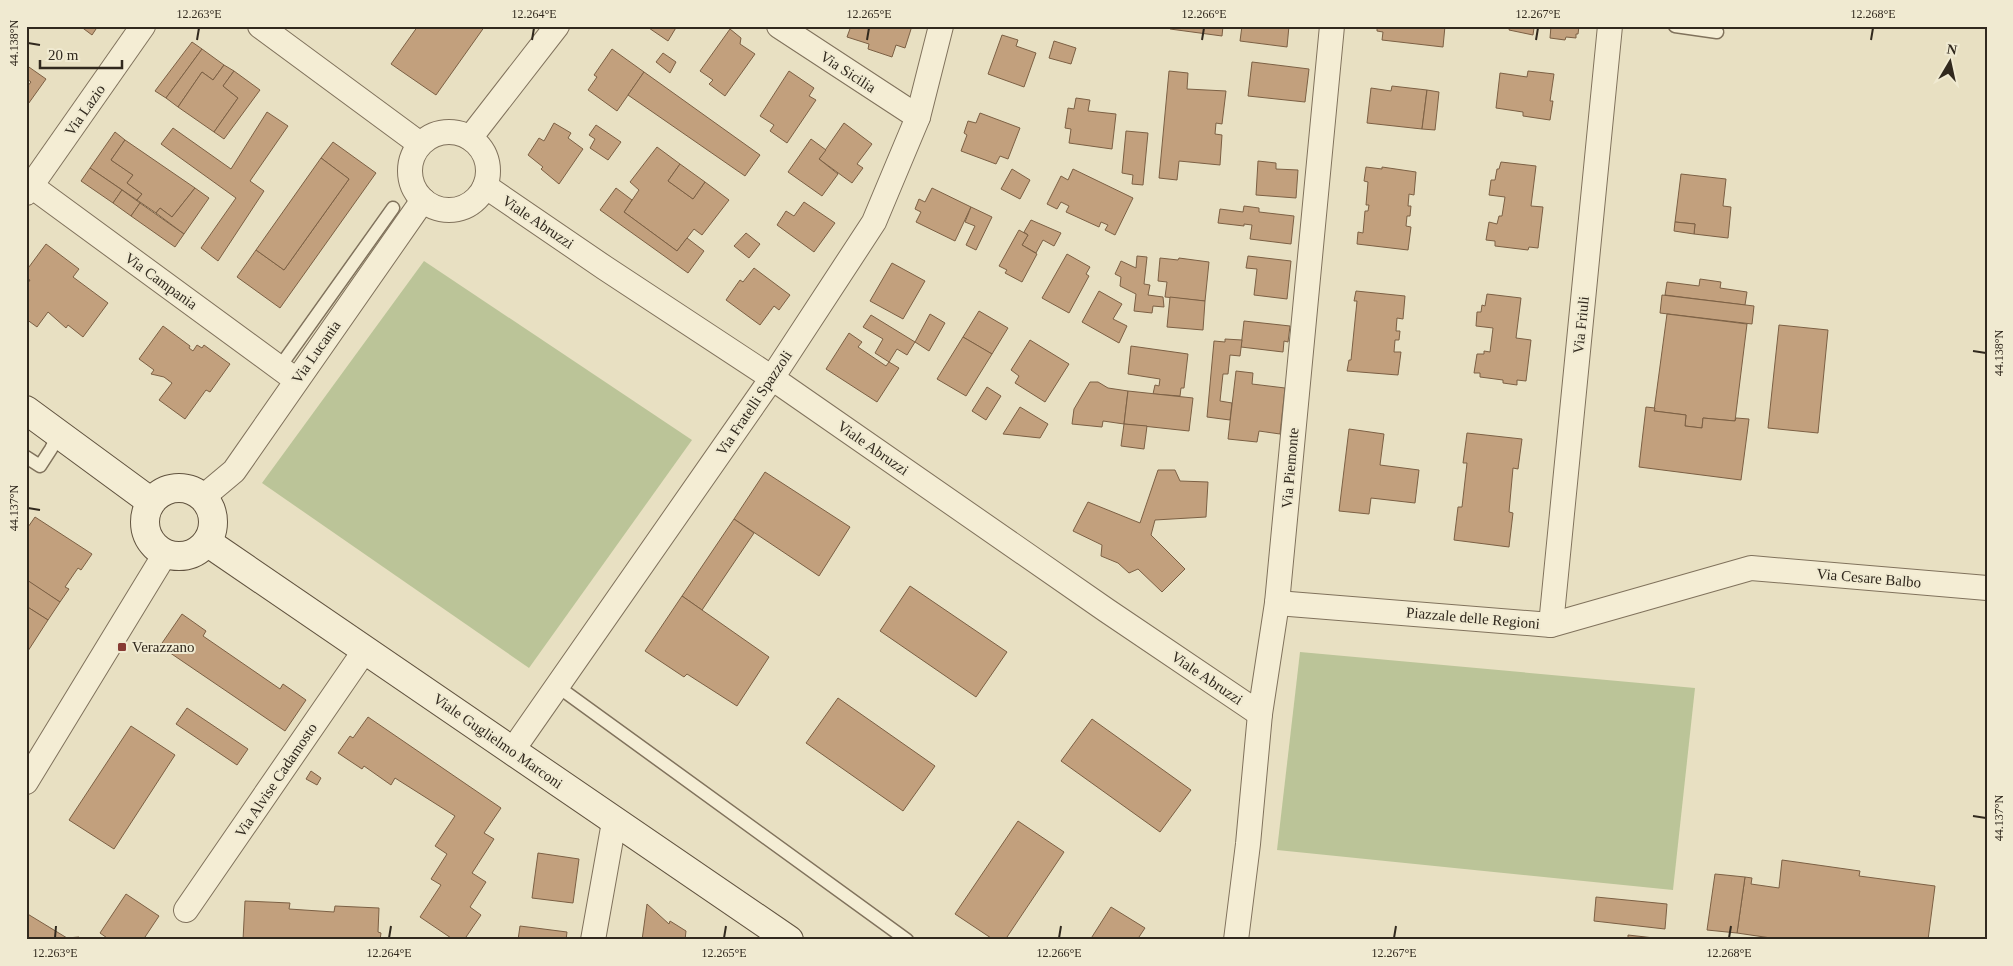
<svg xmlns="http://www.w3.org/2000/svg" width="2013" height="966" viewBox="0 0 2013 966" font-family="Georgia,serif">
<rect width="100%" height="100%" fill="#e8e0c2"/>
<g fill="#bbc498">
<polygon points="424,261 692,440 529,668 262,483"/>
<polygon points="1300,652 1695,688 1673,890 1277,850"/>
</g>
<g fill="#c2a07d" stroke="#7c6044">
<polygon points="80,26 98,26 92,35"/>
<polygon points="418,26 485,26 436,95 391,64"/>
<polygon points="646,26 677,26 668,41"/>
<polygon points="851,26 912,26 905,48 896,45 892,57 868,49 869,44 847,37"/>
<polygon points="1170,26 1223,26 1222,36 1170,29"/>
<polygon points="1242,26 1289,26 1287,47 1240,41"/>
<polygon points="1377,26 1445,26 1443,47 1382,40 1383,32 1377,31"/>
<polygon points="1510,26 1539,26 1539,28 1534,28 1533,35 1509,30"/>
<polygon points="1551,26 1579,26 1578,34 1576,34 1576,38 1566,37 1565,40 1550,38"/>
<polygon points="730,29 741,38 740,44 755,54 725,96 709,84 713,80 700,71"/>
<polygon points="1002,35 1018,40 1016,46 1036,53 1024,87 988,74"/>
<polygon points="1054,41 1076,48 1071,64 1049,58"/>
<polygon points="192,42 202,49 166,98 155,91"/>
<polygon points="202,49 224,65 213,80 202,72 178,107 166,98"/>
<polygon points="612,49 644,72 617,111 588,90 597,77 594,75"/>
<polygon points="663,53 676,62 670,73 656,62"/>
<polygon points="1252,62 1309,69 1305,102 1248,96"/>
<polygon points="26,65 46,79 26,107 26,88 31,82 26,78"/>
<polygon points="224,65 234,71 223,86 238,98 214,132 178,107 202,72 213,80"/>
<polygon points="234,71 260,90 224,139 214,132 238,98 223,86"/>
<polygon points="789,71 814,88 809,96 816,100 787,143 770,131 774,125 760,116"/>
<polygon points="1169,71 1188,73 1187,89 1226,91 1222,124 1216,123 1215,134 1222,135 1220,165 1179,161 1177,180 1159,178"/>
<polygon points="1528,71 1554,74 1550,101 1553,101 1550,120 1523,116 1523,112 1496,108 1500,73 1527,77"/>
<polygon points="644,72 760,155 745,176 628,95"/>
<polygon points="1392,86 1427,90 1422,129 1367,123 1371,88 1391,91"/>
<polygon points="1427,90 1439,92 1435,130 1422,129"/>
<polygon points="1076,98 1090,100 1088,111 1116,114 1112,149 1069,143 1071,129 1065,128 1068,108 1074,109"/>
<polygon points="267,112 288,126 250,181 264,191 218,261 201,248 236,198 161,144 173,128 231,169"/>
<polygon points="980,113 1020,128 1008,159 1000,156 996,164 961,151 967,135 964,133 968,121 976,123"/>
<polygon points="554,123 571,133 568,138 583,149 559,184 541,169 543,167 528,155 539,138 544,141"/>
<polygon points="844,123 872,144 857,164 863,168 852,183 819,159"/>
<polygon points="596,125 621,142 608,160 590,148 595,139 589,135"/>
<polygon points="1126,131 1148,133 1143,185 1132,184 1133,175 1122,173"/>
<polygon points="115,132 125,140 111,160 133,175 127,183 142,194 137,200 90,168"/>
<polygon points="811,139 826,150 819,159 838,174 822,196 788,172"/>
<polygon points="125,140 195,188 172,217 160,208 156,213 137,200 142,194 127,183 133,175 111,160"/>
<polygon points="333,142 376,173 280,308 237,277 256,250 284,270 349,179 321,158"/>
<polygon points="657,147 680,164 668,181 693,199 705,182 729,200 702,235 694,229 677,251 624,212 639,190 630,182"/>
<polygon points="321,158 349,179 284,270 256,250"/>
<polygon points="1258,161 1276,163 1276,169 1298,170 1296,198 1256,195"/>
<polygon points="1501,162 1536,166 1531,206 1543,207 1538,248 1529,247 1528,250 1495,246 1495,241 1486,240 1489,222 1497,224 1499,216 1502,216 1505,197 1489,195 1491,180 1495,180 1497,169 1499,169"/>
<polygon points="680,164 705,182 693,199 668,181"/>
<polygon points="1366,167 1382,169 1382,167 1416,172 1414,195 1409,194 1408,206 1411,206 1410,216 1407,216 1406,226 1411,227 1408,250 1357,244 1358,232 1363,233 1365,211 1368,211 1369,205 1366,205 1368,182 1364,181"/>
<polygon points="90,168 122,190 113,203 81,181"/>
<polygon points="1012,169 1030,180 1020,199 1001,189"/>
<polygon points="1073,169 1133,198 1115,235 1105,230 1108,225 1101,222 1099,227 1066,212 1069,206 1061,202 1057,209 1047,204 1061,176 1068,180"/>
<polygon points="1681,174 1726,179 1723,206 1731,207 1728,238 1694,234 1695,224 1675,222"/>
<polygon points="195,188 209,198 184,234 156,213 160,208 172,217"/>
<polygon points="616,188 632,200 624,212 677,251 687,238 704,251 688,273 600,210"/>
<polygon points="932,188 971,207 955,241 916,222 921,212 915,209 919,199 925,202"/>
<polygon points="122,190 140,203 131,216 113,203"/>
<polygon points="804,202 835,223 814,252 777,225 786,211 794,216"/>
<polygon points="140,203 184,234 175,247 131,216"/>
<polygon points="1244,206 1259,208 1259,212 1294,216 1291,244 1250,239 1252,225 1244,224 1244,226 1218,223 1220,209 1243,212"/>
<polygon points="971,207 992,217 976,250 966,245 975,226 965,222"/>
<polygon points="1031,220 1061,233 1054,246 1043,240 1036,253 1022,245 1028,235 1024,232"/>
<polygon points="1675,222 1695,224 1694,234 1674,231"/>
<polygon points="1019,230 1028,235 1022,245 1037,254 1022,282 1005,273 1007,270 999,266"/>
<polygon points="746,233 760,244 749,258 734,246"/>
<polygon points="46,244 79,269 73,277 108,303 83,337 68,325 66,328 48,312 37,327 26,319 26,286 30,280 26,278 26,271"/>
<polygon points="1067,254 1090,267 1086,274 1089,276 1069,313 1042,298"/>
<polygon points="1137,256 1147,257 1144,284 1150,285 1148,295 1163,297 1164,307 1153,306 1152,313 1134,311 1136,294 1120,286 1121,277 1115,274 1121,261 1136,268"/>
<polygon points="1248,256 1291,261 1287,299 1254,295 1257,269 1246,268"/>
<polygon points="1160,258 1178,260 1179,258 1209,262 1205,301 1165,297 1167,282 1158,281"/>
<polygon points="892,263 925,281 903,319 870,301"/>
<polygon points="754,268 790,295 779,310 774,306 760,325 726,300 740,280 743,282"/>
<polygon points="1700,279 1721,282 1720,288 1747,292 1745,305 1665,295 1667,282 1699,286"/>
<polygon points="1099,291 1122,304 1113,319 1127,326 1119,343 1082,322"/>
<polygon points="1356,291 1405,296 1403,319 1397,318 1396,331 1400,331 1399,340 1395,340 1394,352 1401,352 1398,375 1347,371 1349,360 1351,360 1357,301 1354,301"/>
<polygon points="1487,294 1521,298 1516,338 1531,340 1526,381 1517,380 1517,385 1503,383 1503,380 1480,377 1480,373 1474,373 1477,354 1484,354 1484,351 1490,352 1493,328 1476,326 1477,312 1481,312 1482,305 1485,306"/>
<polygon points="1662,295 1754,306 1752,324 1660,313"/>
<polygon points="1170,297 1205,301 1203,330 1167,327"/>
<polygon points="979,311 1008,328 992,354 963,337"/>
<polygon points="930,314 945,323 929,351 915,342"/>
<polygon points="1667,314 1747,324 1735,421 1703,418 1702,428 1685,426 1686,415 1654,411"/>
<polygon points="871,315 915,342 907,355 897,349 889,362 875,353 883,339 863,327"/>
<polygon points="1244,321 1290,326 1288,342 1284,341 1283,352 1241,347"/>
<polygon points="1779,325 1828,330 1818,433 1768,428"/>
<polygon points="163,326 190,346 189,348 193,351 197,345 202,348 204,345 230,364 210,392 206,390 185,419 159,400 172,383 164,377 151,374 154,370 139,359"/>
<polygon points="849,333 862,342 858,347 886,366 889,362 899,368 877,402 826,369"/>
<polygon points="963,337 992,354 966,396 937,379"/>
<polygon points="1225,339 1242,340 1240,356 1230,355 1228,374 1223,374 1220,401 1232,403 1230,420 1207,417 1214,341 1225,342"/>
<polygon points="1030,340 1069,364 1045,402 1015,383 1019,376 1011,370"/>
<polygon points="1131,346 1188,354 1184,388 1181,388 1180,396 1153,394 1155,385 1159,386 1160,379 1128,374"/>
<polygon points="1236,371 1253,373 1252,384 1285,388 1280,434 1259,431 1257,442 1228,439"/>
<polygon points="1090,382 1098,382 1108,388 1128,391 1124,424 1103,421 1102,427 1072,424 1074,409"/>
<polygon points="987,387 1001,396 986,420 972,411"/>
<polygon points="1128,391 1193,398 1189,431 1124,424"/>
<polygon points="1020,407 1048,424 1040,438 1003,434"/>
<polygon points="1646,407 1655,408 1654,411 1686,415 1685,426 1702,428 1703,418 1735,421 1736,418 1749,419 1741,480 1639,467"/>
<polygon points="1124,424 1147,426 1144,449 1121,446"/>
<polygon points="1349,429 1384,434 1380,465 1419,470 1415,503 1371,498 1369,514 1339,511"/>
<polygon points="1467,433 1522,439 1518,469 1513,468 1509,512 1513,513 1509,547 1454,540 1458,507 1462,507 1467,463 1463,463"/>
<polygon points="1158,470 1175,470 1180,481 1208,482 1206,517 1155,520 1151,535 1185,569 1162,592 1138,569 1129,573 1118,563 1101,556 1102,545 1073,531 1088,502 1140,523"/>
<polygon points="765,472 850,527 819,576 734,519"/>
<polygon points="35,517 92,554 81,570 78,568 65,587 69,589 60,602 26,580 26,530"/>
<polygon points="734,519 754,533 702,610 682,596"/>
<polygon points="27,580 60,602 48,620 26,606"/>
<polygon points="910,586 1007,652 976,697 880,631"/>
<polygon points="682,596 769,657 737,706 687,674 684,677 645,651"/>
<polygon points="26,606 48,620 26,654"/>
<polygon points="182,614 206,631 203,636 280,689 283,684 306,700 285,731 160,646"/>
<polygon points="838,698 935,766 903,811 806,743"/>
<polygon points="187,708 248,749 237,765 176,724"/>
<polygon points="368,717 501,808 484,833 494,839 472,873 486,882 470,907 481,915 464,940 454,940 420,917 441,885 431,879 447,854 435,846 455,816 395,778 391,785 364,766 362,769 338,753 350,736 353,738"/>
<polygon points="1092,719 1191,790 1160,832 1061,761"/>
<polygon points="131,726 175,755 114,849 69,820"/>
<polygon points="311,771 321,778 317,785 306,779"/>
<polygon points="1018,821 1064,852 1005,940 994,940 955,914"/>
<polygon points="538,853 579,859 573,903 532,898"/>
<polygon points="1782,860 1860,871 1859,876 1935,886 1928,940 1770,940 1771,938 1737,933 1745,877 1752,878 1751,884 1779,888"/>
<polygon points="1715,874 1745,877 1737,933 1707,930"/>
<polygon points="126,894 159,916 143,940 110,940 100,933"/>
<polygon points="1596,897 1667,904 1665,929 1594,921"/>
<polygon points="245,901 290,903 289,909 334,912 335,906 379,908 378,932 381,933 380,940 243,940"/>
<polygon points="647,904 669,924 670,921 686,931 685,940 642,940"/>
<polygon points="1111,907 1145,928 1137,940 1090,940"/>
<polygon points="26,913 67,938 79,937 80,940 33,940 26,935"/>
<polygon points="520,926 567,932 566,940 518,940"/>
<polygon points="1628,935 1663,939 1663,940 1628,940"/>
</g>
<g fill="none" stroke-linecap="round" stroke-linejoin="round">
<defs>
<g id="service">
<polyline points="1675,26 1717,32"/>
<polyline points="279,368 393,208"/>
<polyline points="26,457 40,466 51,449 59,433"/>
<polyline points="557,686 907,940"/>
</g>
<g id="minor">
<polyline points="260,26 420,144"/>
<polyline points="779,26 918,117"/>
<circle cx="449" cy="171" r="39"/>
<polyline points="470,138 557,26"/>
<polyline points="26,182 296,380"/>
<polyline points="485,186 605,268 772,378 1106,610 1260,714"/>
<polyline points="26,193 143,26"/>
<polyline points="203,497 234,471 423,200"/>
<polyline points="1277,603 1551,625 1751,568 1987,588"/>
<polyline points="1551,625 1610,26"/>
<polyline points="512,751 772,378 874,222 918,117 941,26"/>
<polyline points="26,782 165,554"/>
<polyline points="186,910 365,650"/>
<polyline points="593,940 614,822"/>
<polyline points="1236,940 1248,844 1260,714 1277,603 1332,26"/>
</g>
<g id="secondary">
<polyline points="26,410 150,501"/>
<circle cx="179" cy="522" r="34"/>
<polyline points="207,542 789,940"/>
</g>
</defs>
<use href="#service" stroke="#80725c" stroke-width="15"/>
<use href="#minor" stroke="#80725c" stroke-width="26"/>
<use href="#secondary" stroke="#61533f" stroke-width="30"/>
<use href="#service" stroke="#f4edd4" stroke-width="12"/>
<use href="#minor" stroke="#f4edd4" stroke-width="24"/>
<use href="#secondary" stroke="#f4edd4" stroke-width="28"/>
</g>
<path fill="none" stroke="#31291e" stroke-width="2" d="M197 40 199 28M532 40 534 28M867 40 869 28M1202 40 1204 28M1536 40 1538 28M1871 40 1873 28M28 43 40 45M1973 351 1986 353M28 508 40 510M1973 816 1986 818M55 938 56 926M389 938 391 926M724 938 726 926M1059 938 1061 926M1394 938 1396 926M1729 938 1731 926"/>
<rect fill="#873b33" stroke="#f0ead1" stroke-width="2" x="117" y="642" width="10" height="10" rx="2.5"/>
<g text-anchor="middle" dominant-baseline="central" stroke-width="4" stroke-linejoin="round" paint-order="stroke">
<g font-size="15" fill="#31291e" stroke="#f0ead1">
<text transform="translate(848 72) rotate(33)">Via Sicilia</text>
<text transform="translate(85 110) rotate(-55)">Via Lazio</text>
<text transform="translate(538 222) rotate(34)">Viale Abruzzi</text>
<text transform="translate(161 281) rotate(36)">Via Campania</text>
<text transform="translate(1581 325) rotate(-84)">Via Friuli</text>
<text transform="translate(316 352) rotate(-55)">Via Lucania</text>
<text transform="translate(754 403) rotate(-56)">Via Fratelli Spazzoli</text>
<text transform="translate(873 448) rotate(35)">Viale Abruzzi</text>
<text transform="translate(1290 468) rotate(-85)">Via Piemonte</text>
<text transform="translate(1869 578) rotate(5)">Via Cesare Balbo</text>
<text transform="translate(1473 618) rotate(5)">Piazzale delle Regioni</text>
<text transform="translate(1207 678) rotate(34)">Viale Abruzzi</text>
<text transform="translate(498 741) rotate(35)">Viale Guglielmo Marconi</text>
<text transform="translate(276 780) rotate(-56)">Via Alvise Cadamosto</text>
</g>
<g font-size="15" fill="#31291e" stroke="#f0ead1" text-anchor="start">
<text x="132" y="647">Verazzano</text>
</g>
</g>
<rect width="2013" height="966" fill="none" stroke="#f0ead1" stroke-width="55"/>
<g transform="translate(1950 62) rotate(9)" stroke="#f0ead1" stroke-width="4" paint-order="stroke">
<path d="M0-4L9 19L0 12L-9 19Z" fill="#31291e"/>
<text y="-8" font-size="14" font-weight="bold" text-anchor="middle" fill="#31291e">N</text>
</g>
<path d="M40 60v8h82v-8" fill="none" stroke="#31291e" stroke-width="2.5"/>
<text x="48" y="60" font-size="15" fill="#31291e" stroke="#f0ead1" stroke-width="4" paint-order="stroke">20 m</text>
<rect x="28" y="28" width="1958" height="910" fill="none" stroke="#31291e" stroke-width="2"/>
<g font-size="12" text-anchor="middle" fill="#31291e">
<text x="199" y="18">12.263°E</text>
<text x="534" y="18">12.264°E</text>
<text x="869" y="18">12.265°E</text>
<text x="1204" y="18">12.266°E</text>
<text x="1538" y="18">12.267°E</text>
<text x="1873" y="18">12.268°E</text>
<text transform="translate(14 43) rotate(-90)" y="4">44.138°N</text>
<text transform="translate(1999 353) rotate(-90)" y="4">44.138°N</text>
<text transform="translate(14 508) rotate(-90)" y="4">44.137°N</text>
<text transform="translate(1999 818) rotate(-90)" y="4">44.137°N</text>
<text x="55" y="957">12.263°E</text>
<text x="389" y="957">12.264°E</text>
<text x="724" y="957">12.265°E</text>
<text x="1059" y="957">12.266°E</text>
<text x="1394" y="957">12.267°E</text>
<text x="1729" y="957">12.268°E</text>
</g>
</svg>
